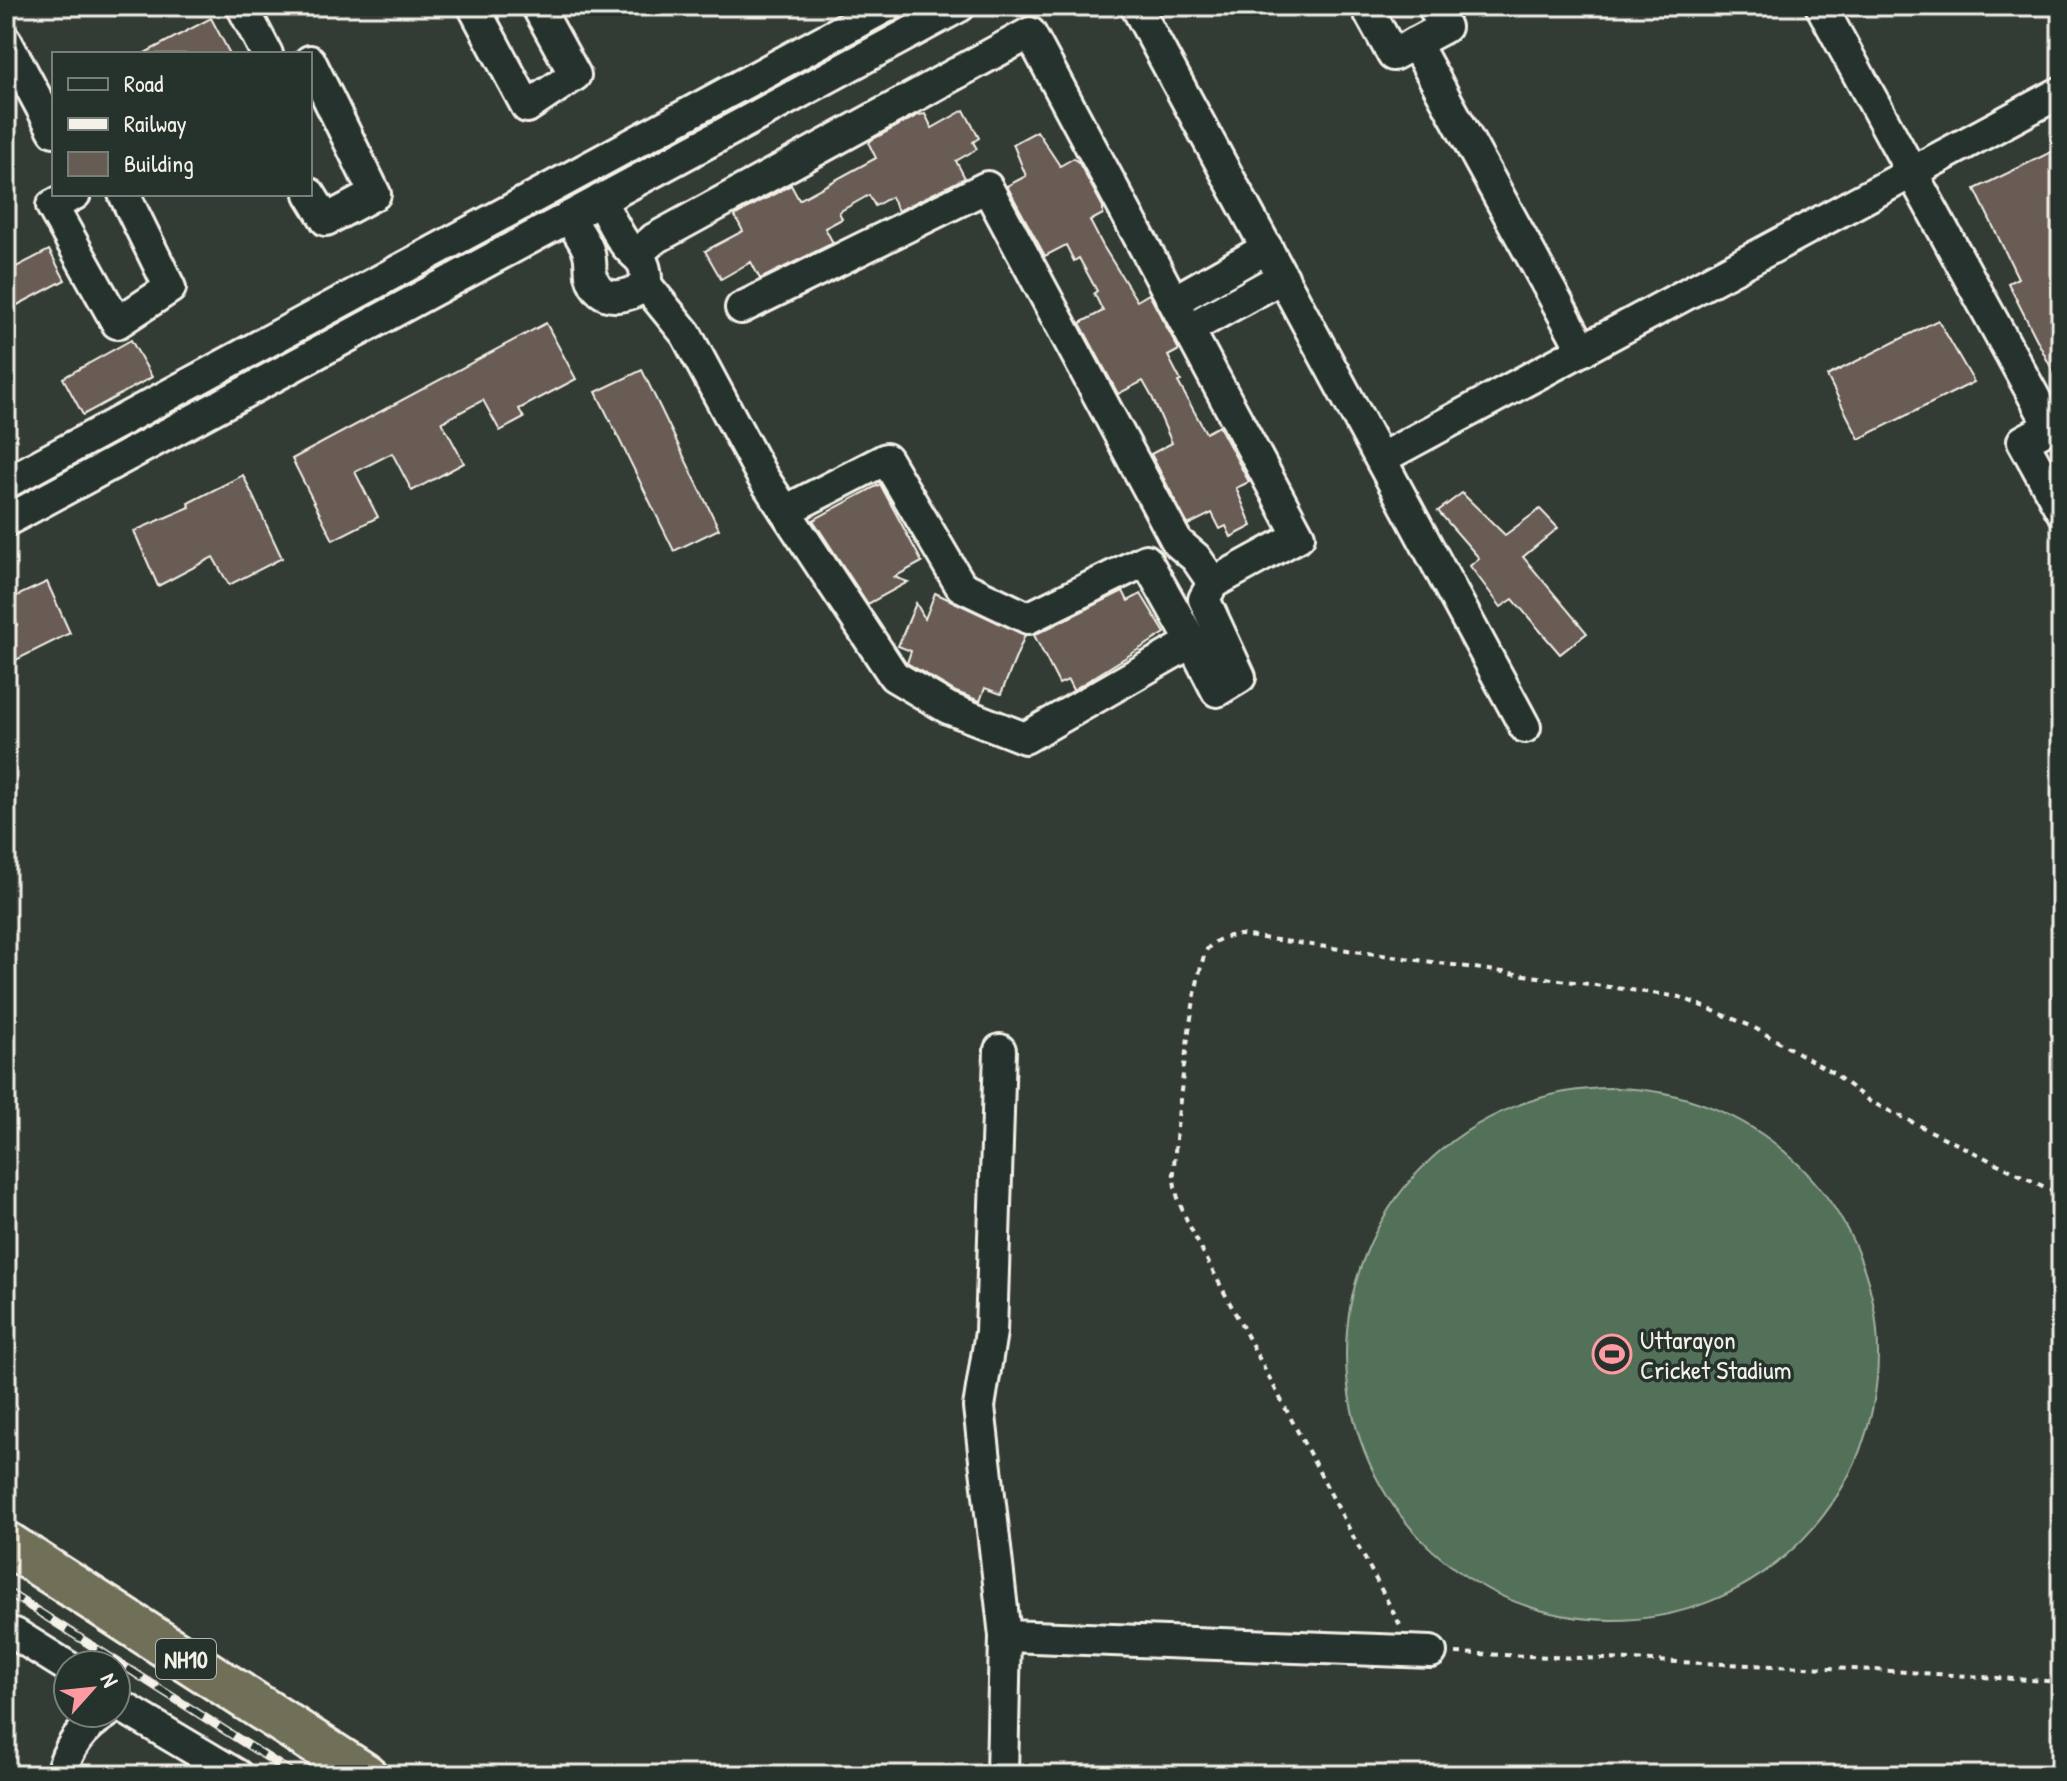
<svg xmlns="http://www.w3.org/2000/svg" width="2067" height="1781" viewBox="0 0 2067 1781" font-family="'Patrick Hand',sans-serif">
<rect width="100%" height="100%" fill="#333b35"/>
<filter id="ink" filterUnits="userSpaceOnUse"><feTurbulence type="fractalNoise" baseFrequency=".0125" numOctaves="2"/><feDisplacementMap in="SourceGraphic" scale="16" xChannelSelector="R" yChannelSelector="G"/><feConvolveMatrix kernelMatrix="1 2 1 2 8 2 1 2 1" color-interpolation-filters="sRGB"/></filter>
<g filter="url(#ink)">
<circle fill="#527159" stroke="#a3b1a0" stroke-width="2" cx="1612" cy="1354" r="266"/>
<g fill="#675c54" stroke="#f4f1e8" stroke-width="2">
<polygon points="211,18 230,54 143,54"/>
<polygon points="964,110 979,138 973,142 977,149 956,161 965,178 898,211 891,197 875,206 869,195 839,212 842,219 825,228 833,243 760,279 751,262 721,279 705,251 743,231 735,216 741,212 791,185 799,200 876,158 869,144 871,140 918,115 925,114 932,128"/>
<polygon points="1037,131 1060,166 1074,158 1079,163 1103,207 1103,214 1090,221 1103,246 1137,301 1149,294 1179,350 1168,356 1181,381 1178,382 1206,433 1219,426 1249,482 1236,488 1252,526 1231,537 1226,526 1220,529 1212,513 1188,525 1151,454 1172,443 1152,397 1143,381 1118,394 1080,323 1103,311 1094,293 1097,291 1079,258 1074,261 1066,245 1045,256 1007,186 1026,176 1013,144"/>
<polygon points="2053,151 2061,164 2061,387 2008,283 2018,278 1975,189"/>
<polygon points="49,250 65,280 6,311 6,272"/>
<polygon points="1938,320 1974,382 1859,439 1827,376"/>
<polygon points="546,323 576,379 519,409 524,418 500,431 483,400 442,422 464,463 412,491 392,453 355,472 378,517 333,540 292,459"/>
<polygon points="131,340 152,377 83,415 63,378"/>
<polygon points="642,370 719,529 674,551 596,392"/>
<polygon points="243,475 282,558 229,585 213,557 158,586 134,531 190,507 188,503"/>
<polygon points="880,484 922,562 894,577 908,582 868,604 813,520"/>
<polygon points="1462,493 1505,535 1540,509 1558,528 1523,557 1587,633 1560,654 1513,599 1501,607 1470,566 1479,558 1438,511"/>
<polygon points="47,582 70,633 6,665 6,630 17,625 8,600"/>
<polygon points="1123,591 1128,601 1141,594 1165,633 1073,690 1068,680 1059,684 1034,635"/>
<polygon points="935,593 1025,635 1001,694 985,688 980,701 956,692 907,663 911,651 898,646 916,603 925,619"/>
</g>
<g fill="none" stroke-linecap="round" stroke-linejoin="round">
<defs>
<g id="minor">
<polyline points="242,6 267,54"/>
<polyline points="473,6 527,107 575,75 537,6"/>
<polyline points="1136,6 1525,727"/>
<polyline points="1366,6 1393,55 1445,27 1433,6"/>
<polyline points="1821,6 2050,426"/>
<polyline points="6,41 54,131"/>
<polyline points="1415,43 1583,350"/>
<polyline points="310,61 375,194 326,220 310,194"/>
<polyline points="75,194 52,206 117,323 170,288 124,194"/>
<path d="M600 200C608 214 614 228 623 241 636 260 647 255 646 285L686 334 762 476 894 676 948 708 1025 738 1192 642 1217 691 1240 677 1204 599 1213 583 1299 536 1030 33 654 239 638 253"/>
<path d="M569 217C575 228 584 239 588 250 591 258 590 267 591 275 599 305 628 298 646 285"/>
<polyline points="1174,301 1267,248"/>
<polyline points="741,308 987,187 1177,542 1196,558 1213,583"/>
<polyline points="1189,329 1283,277"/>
<polyline points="2061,420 2023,441 2061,510"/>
<polyline points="1382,458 2061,92"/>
<polyline points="6,483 887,6"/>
<polyline points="785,511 886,459 961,586 1028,618 1146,560 1192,642"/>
<polyline points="6,521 960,6"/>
<polyline points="1000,1050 991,1332 979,1407 1005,1636 1002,1775"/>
<polyline points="15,1634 68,1667"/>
<polyline points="1005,1636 1431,1652"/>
<polyline points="116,1703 237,1775"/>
<path d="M61 1775C67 1748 83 1727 106 1713"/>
</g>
<polyline id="highway" points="6,1543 365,1775"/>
</defs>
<use href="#minor" stroke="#f4f1e8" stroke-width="36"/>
<use href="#highway" stroke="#f4f1e8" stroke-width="48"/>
<g stroke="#f4f1e8" stroke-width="4" stroke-dasharray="6 6" stroke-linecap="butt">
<path d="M1400 1625 1195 1237C1186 1218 1176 1200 1174 1179 1172 1152 1194 963 1208 948 1217 938 1229 935 1241 935L1680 997 1753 1027 1833 1073 1869 1101 2061 1195"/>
<polyline points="1456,1653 1875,1670 2061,1682"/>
</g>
<use href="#minor" stroke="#26332d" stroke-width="30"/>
<use href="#highway" stroke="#706f59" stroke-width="42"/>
<defs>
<polyline id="rail" points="6,1591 295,1775"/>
</defs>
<use href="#rail" stroke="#f4f1e8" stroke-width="9"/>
<use href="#rail" stroke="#26332d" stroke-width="6" stroke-dasharray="18" stroke-linecap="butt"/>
</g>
</g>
<defs>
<symbol id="stadium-ring" viewBox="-11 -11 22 22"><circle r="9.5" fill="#26332d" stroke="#ff9aa2" stroke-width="1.5"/><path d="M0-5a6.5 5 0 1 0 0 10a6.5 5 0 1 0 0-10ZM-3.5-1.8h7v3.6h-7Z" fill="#ff9aa2"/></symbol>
</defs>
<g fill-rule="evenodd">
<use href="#stadium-ring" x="1590" y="1332" width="44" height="44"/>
</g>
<g text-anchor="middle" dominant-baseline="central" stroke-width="7" stroke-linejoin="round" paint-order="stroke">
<rect fill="#26332d" stroke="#b6b8b0" stroke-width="2" x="156" y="1639" width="60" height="40" rx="6"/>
<g font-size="24" font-weight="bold" fill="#f4f1e8">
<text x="186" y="1659">NH10</text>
</g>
<g font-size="26" fill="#f4f1e8" stroke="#26332d" text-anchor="start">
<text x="1640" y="1339">Uttarayon<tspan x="1640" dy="30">Cricket Stadium</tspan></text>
</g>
</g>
<rect width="2067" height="1781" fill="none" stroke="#26332d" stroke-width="32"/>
<rect x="16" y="16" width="2035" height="1749" fill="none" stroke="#f4f1e8" stroke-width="3" filter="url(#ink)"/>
<rect x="52" y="52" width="260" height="144" fill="#26332d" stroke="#787f78" stroke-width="2"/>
<rect x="68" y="78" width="40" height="12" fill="#26332d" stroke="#787f78" stroke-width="2"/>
<text x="124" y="92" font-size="24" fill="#f4f1e8">Road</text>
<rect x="68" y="118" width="40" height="12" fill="#f4f1e8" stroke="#787f78" stroke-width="2"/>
<text x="124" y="132" font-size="24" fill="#f4f1e8">Railway</text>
<rect x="68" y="152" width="40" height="24" fill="#675c54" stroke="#787f78" stroke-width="2"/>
<text x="124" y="172" font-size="24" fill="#f4f1e8">Building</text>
<g transform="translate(92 1689) rotate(63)"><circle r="38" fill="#26332d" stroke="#787f78" stroke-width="2"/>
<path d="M0-6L14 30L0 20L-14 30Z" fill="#ff9aa2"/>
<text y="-12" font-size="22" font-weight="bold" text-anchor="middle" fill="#f4f1e8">N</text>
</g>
</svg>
